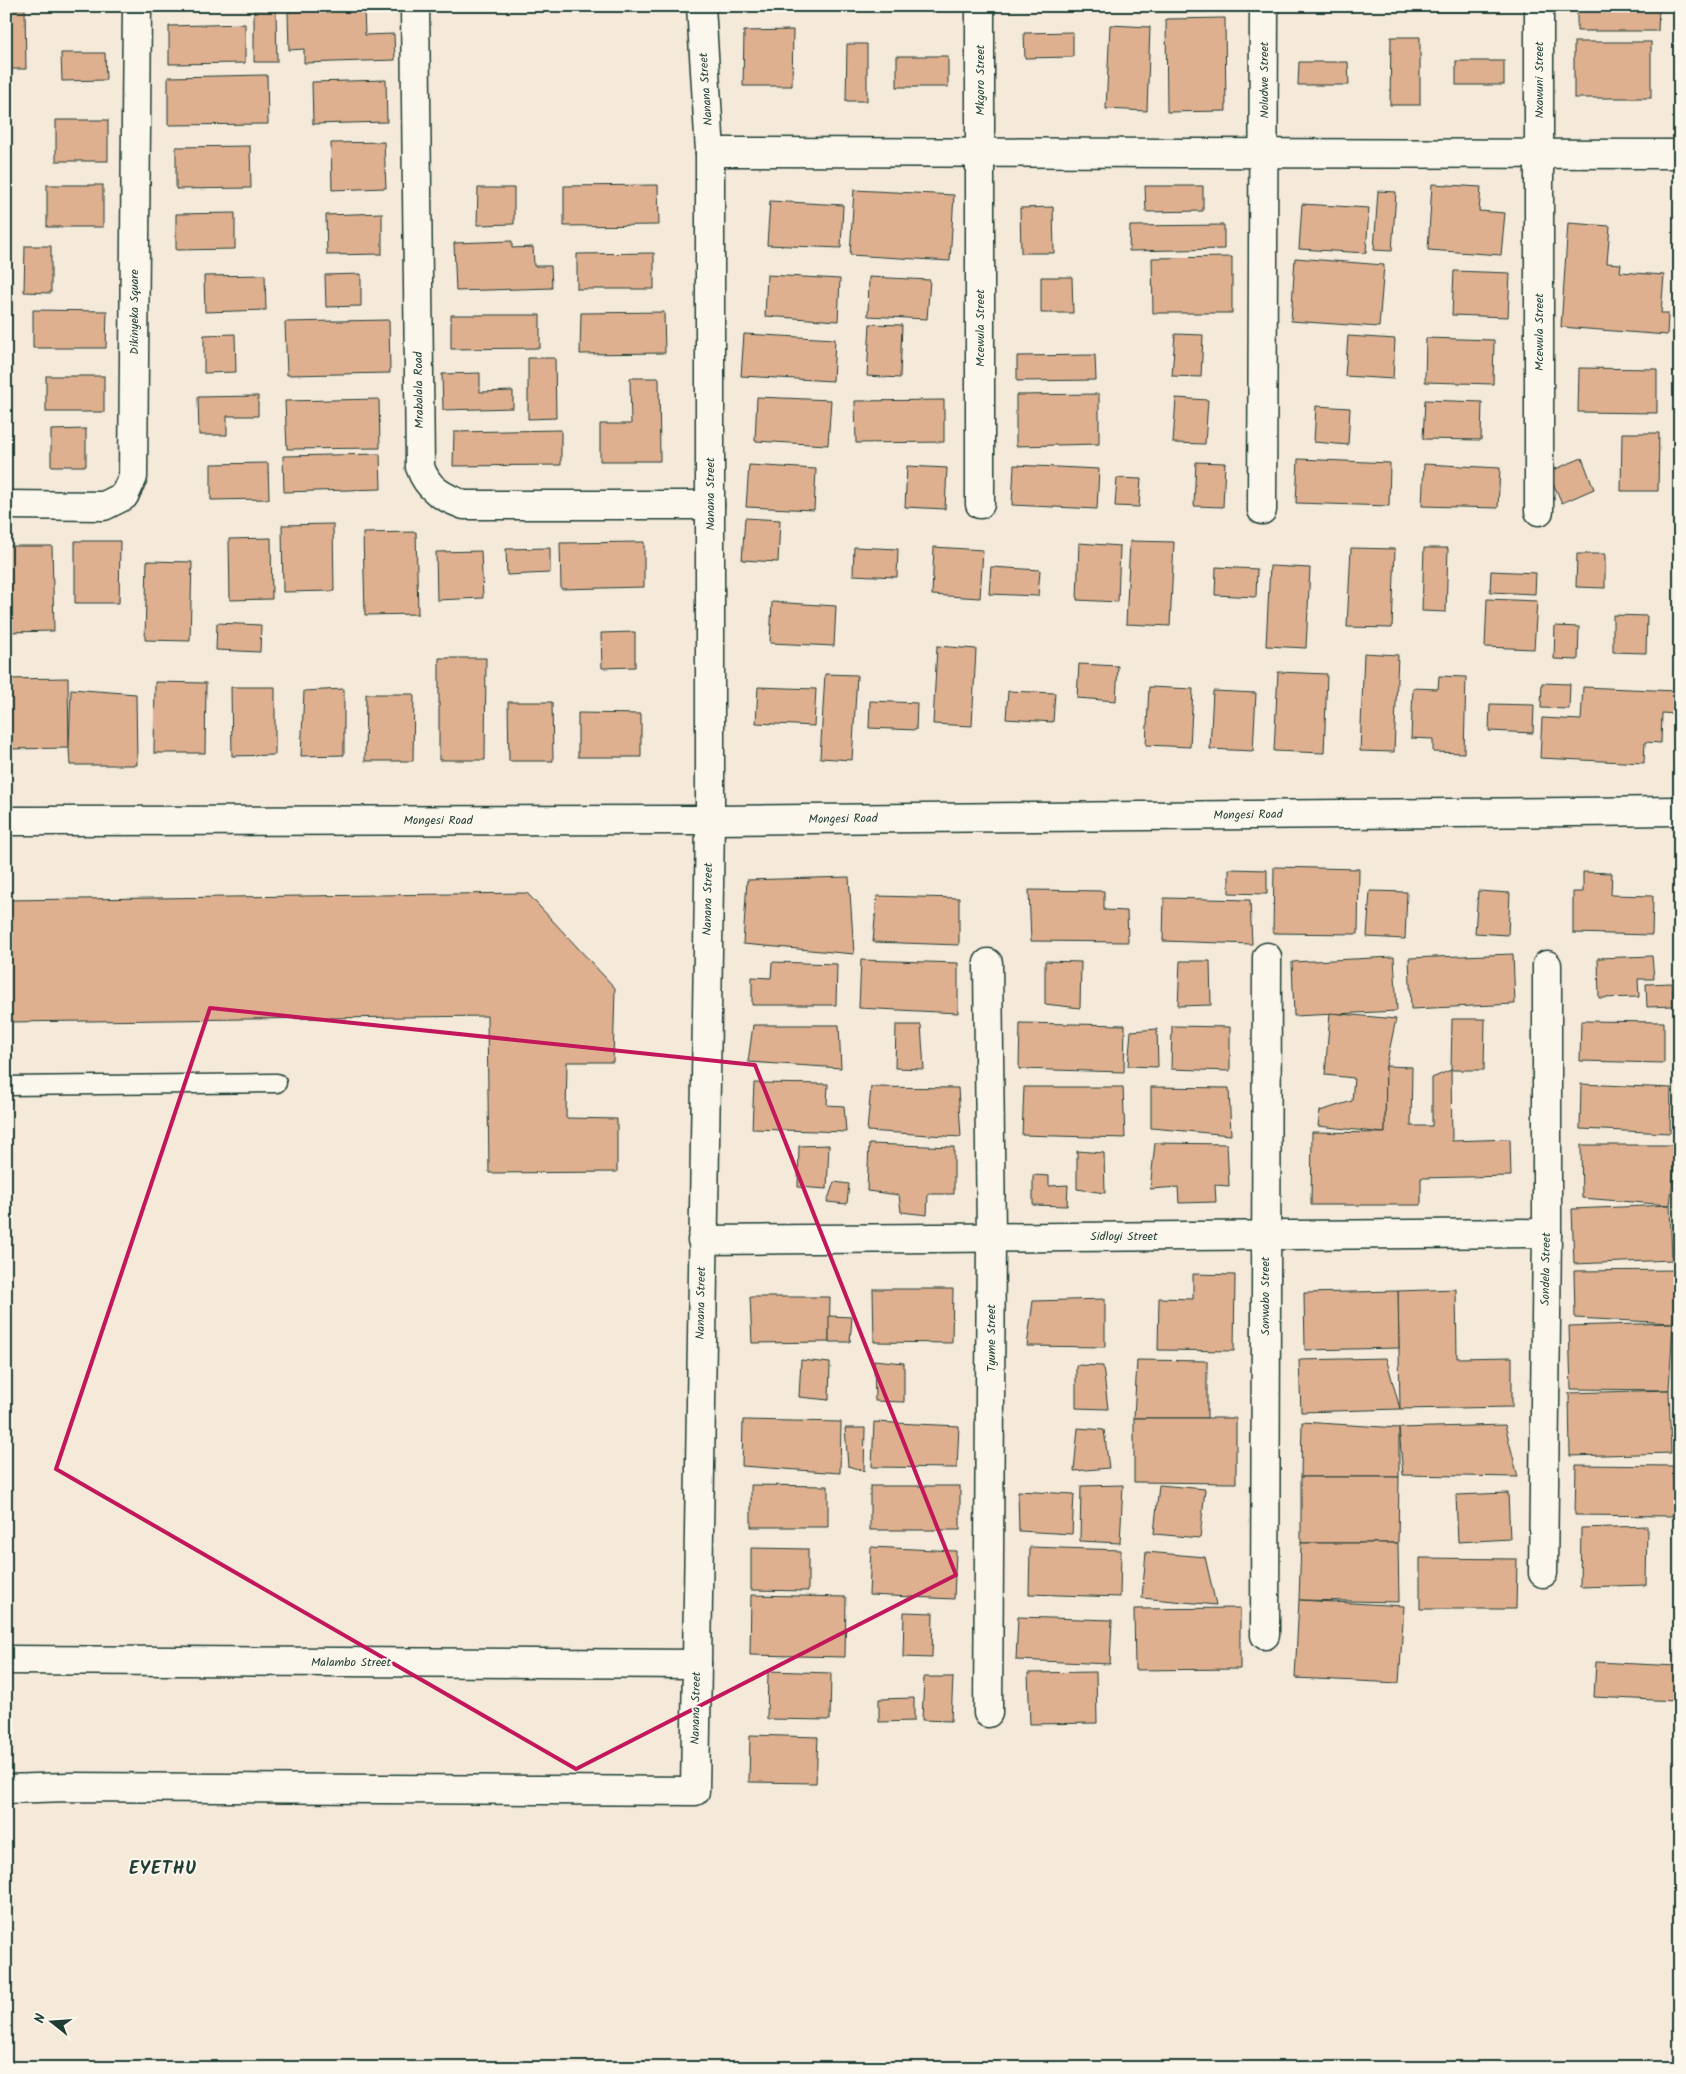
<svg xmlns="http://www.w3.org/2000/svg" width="1686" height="2074" viewBox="0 0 1686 2074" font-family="Kalam,sans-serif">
<rect width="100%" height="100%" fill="#f5e9da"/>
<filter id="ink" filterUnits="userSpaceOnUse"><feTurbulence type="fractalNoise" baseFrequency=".02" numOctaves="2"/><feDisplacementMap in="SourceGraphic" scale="10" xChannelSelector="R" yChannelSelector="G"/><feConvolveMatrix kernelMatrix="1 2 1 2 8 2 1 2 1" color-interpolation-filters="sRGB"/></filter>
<g filter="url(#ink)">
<g fill="#dfb090" stroke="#1f3d34">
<polygon points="774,6 803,6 803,9 774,10"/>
<rect x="891" y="6" width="58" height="5"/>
<rect x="1153" y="6" width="54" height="6"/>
<rect x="1319" y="6" width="33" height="5"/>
<rect x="1434" y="6" width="51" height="5"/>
<polygon points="1577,6 1659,6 1658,31 1577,31"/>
<polygon points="6,9 25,9 26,69 6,69"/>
<polygon points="364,9 365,35 394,34 395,60 304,63 304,49 289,50 288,12"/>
<polygon points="254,10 276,10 277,62 254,62"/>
<polygon points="1225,18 1226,111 1167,112 1166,19"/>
<polygon points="245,24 245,63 169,64 169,26"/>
<polygon points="1110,25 1150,27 1147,111 1106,109"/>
<polygon points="793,30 792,86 743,86 744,31"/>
<polygon points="1073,32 1073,57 1025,58 1024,33"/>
<polygon points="1391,37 1420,37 1420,105 1390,105"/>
<rect x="1574" y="42" width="77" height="56"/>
<polygon points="847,44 867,44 867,101 846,101"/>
<polygon points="61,53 105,53 106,80 62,81"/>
<rect x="897" y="56" width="51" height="31"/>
<rect x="1456" y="61" width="48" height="24"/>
<polygon points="1299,62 1348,62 1349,85 1298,85"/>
<polygon points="267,75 268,124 168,125 168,77"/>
<polygon points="386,80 387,122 313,124 312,82"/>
<rect x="56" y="120" width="52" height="41"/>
<polygon points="384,142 386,188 332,190 331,143"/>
<polygon points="250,146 251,188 176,189 176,147"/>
<polygon points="1432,184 1481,187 1479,211 1505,213 1501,255 1428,250"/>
<rect x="47" y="185" width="56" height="42"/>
<polygon points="658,185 659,225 564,226 564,186"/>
<polygon points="1145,186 1203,186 1203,211 1146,212"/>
<polygon points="478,188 514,188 514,224 477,225"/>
<polygon points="854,190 954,195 950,261 850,255"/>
<polygon points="1378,191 1396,192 1392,251 1374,250"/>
<polygon points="770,201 843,205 841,248 767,245"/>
<polygon points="1302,204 1369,208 1366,253 1299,249"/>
<polygon points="1053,207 1054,253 1021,253 1020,208"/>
<polygon points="235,213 235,249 176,250 176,214"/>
<polygon points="382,213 382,254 327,255 326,215"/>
<polygon points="1568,223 1610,226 1607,263 1621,264 1620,272 1664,275 1661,313 1668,313 1667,335 1561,327"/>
<polygon points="1224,225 1224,249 1129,251 1130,226"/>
<polygon points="512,241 512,248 533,247 534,266 551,266 552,288 456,291 454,243"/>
<polygon points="25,246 51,246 51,293 24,292"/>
<polygon points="654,253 654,289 577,289 577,254"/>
<polygon points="1232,257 1232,313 1153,313 1152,258"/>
<polygon points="1295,258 1384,265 1379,327 1291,321"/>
<polygon points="1454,271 1510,273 1508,317 1452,315"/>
<polygon points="361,274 361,306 326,307 325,275"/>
<polygon points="265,275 266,310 205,312 204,276"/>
<polygon points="767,275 840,279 838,321 765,316"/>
<polygon points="869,277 930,280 927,319 868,316"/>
<polygon points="1041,277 1072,277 1073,313 1041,313"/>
<polygon points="33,310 107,311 106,348 33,348"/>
<polygon points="664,312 665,353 580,354 581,313"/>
<polygon points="451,315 540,315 540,348 451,349"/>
<polygon points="389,320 390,373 287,375 285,322"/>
<polygon points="870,324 902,325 900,378 867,376"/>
<polygon points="235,334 236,372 204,373 204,335"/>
<polygon points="744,334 835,339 833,381 741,376"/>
<polygon points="1175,334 1203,335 1201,377 1172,376"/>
<polygon points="1348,336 1395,339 1393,379 1345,376"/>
<polygon points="1426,338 1494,340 1493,384 1425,382"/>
<polygon points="1095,355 1096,380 1017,381 1017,356"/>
<polygon points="528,358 555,358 556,418 528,419"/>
<polygon points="1579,368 1657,369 1657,413 1578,412"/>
<polygon points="480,373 480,392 513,391 513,408 443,410 442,374"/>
<rect x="46" y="376" width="58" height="36"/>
<polygon points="630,378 659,378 660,461 600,461 600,424 631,424"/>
<polygon points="1099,394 1099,444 1016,446 1016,395"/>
<polygon points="258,396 258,416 227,416 227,435 199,435 198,397"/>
<polygon points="757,397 831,400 828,445 755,441"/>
<polygon points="1176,398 1208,400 1205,444 1173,443"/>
<polygon points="379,399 380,448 287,449 285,401"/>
<polygon points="944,400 944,442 856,443 855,401"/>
<polygon points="1425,400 1482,402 1481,440 1423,439"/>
<polygon points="1316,406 1350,408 1348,445 1314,442"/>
<polygon points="86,429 86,466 51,466 51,430"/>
<polygon points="561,430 561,465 453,466 454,432"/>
<polygon points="1622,433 1659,433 1658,491 1621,491"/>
<polygon points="380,454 381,489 284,492 283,456"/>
<polygon points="1582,458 1594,489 1562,503 1548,472"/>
<polygon points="1298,459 1390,463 1389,506 1296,503"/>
<polygon points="1196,462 1225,463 1223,507 1194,506"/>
<polygon points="268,463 269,499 211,500 211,464"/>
<polygon points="1424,464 1500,468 1498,508 1422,506"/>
<polygon points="749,465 816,469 814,510 746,507"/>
<polygon points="1014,465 1099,469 1097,509 1012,505"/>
<polygon points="907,466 947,468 945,509 905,507"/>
<polygon points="1117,478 1141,479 1139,507 1115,506"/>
<polygon points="745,518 780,520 778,562 742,560"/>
<polygon points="333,524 334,591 283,592 282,525"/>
<polygon points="416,532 418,614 365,615 363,533"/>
<polygon points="271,538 272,599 230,600 229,539"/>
<polygon points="75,541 120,541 119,603 75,603"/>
<polygon points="1130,541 1174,542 1170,626 1126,624"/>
<polygon points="644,542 644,587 561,589 560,543"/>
<polygon points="1079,543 1120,546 1118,602 1077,600"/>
<polygon points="6,546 52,546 54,631 8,632"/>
<polygon points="854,547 898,549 897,577 853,575"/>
<polygon points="934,547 983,550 980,598 932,595"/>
<polygon points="550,548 550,573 507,575 506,549"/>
<polygon points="1351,548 1395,549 1392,628 1347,627"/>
<polygon points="1424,548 1448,548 1446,612 1422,611"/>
<polygon points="481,551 483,598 437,600 436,552"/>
<polygon points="1577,554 1605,554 1605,588 1576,587"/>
<polygon points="147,561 192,562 190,641 145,640"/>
<polygon points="1270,566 1310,568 1306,648 1266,646"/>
<polygon points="991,567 1040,570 1038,596 989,594"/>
<polygon points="1216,567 1257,569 1256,597 1215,595"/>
<polygon points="1491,571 1536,573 1535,594 1490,592"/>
<polygon points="1487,599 1537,601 1534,649 1485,647"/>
<polygon points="772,602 836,606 834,646 770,643"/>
<polygon points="1613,615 1647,616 1646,653 1613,652"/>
<polygon points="217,623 261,625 260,652 216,650"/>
<polygon points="1555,626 1579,627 1578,660 1554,659"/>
<polygon points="635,632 635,667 602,668 601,633"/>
<polygon points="937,646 976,649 972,726 933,724"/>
<polygon points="1364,653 1398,655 1394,752 1360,751"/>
<polygon points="439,658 486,658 485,760 439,760"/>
<polygon points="1079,664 1118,666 1116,701 1077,698"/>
<polygon points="1278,672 1327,674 1324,753 1274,751"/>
<polygon points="825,674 857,675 852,760 820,758"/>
<polygon points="1439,676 1466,677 1464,753 1433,752 1433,739 1411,738 1413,688 1438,689"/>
<polygon points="68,678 69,748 6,749 6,679"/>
<polygon points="155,682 206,683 205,753 154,753"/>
<polygon points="1542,683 1570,684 1569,709 1541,708"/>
<polygon points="231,687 275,687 275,755 232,756"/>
<polygon points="758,687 816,689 814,726 756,723"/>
<polygon points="1149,687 1193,689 1190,747 1146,745"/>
<polygon points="1583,687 1676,691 1675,714 1662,713 1661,743 1645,742 1644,763 1540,758 1542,718 1581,720"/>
<polygon points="71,689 136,694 137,765 70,765 69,748"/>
<polygon points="344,689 344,755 301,756 304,691"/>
<polygon points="1008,691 1055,693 1053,722 1006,719"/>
<polygon points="1213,691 1256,693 1253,751 1210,749"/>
<polygon points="366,694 414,694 413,761 365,761"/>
<polygon points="870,701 917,703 916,730 869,728"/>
<polygon points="508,702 552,702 553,761 509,761"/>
<polygon points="1490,704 1534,705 1533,733 1489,731"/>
<polygon points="578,713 641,714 641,757 578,757"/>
<polygon points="1274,867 1359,869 1358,934 1273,933"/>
<polygon points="1229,869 1267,870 1267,894 1229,893"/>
<polygon points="1583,872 1612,873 1611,895 1653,896 1652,935 1573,933 1573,892 1583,892"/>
<polygon points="849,877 854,954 743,944 747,880"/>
<polygon points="1029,890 1104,891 1104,910 1127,911 1128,942 1031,941"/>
<polygon points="1370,891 1407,892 1405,939 1367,937"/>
<polygon points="1478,891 1510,893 1508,935 1475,933"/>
<polygon points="527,893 615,988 613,1062 567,1062 566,1118 617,1119 617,1172 489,1173 487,1016 6,1022 6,900"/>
<polygon points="877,896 959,898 959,945 873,942"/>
<polygon points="1164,898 1250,900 1252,944 1163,941"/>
<polygon points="1513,954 1515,1004 1411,1009 1409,958"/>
<polygon points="1652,956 1654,979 1638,979 1639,997 1599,998 1598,958"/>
<polygon points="1394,957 1397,1011 1294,1016 1292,962"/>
<polygon points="861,960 958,963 958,1013 859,1008"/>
<polygon points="1045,961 1081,962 1080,1008 1045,1004"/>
<polygon points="1180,961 1210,961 1211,1005 1178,1006"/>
<polygon points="772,962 837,964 836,1005 752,1005 752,977 771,978"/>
<polygon points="1672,983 1673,1006 1647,1007 1646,984"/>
<polygon points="1330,1013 1396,1019 1386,1066 1385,1133 1318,1126 1320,1111 1352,1101 1354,1078 1325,1075"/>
<polygon points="1452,1019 1485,1019 1484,1070 1451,1070"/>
<polygon points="1581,1021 1664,1022 1664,1063 1580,1061"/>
<polygon points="1020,1023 1125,1025 1124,1072 1019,1069"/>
<polygon points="753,1025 839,1025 841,1068 748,1062"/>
<polygon points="896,1025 921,1025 924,1069 895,1068"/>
<polygon points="1172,1026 1230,1027 1230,1071 1171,1069"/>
<polygon points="1157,1029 1158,1067 1128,1066 1131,1031"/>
<polygon points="1386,1066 1412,1067 1411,1126 1432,1126 1432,1078 1451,1070 1452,1141 1510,1139 1511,1176 1421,1178 1421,1205 1311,1205 1312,1132 1385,1133"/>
<polygon points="754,1083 828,1084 827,1105 844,1106 846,1132 752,1129"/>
<polygon points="1581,1084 1671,1088 1670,1133 1580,1129"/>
<polygon points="871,1087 958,1088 961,1137 867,1131"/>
<polygon points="1024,1087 1123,1087 1125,1138 1022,1135"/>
<polygon points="1151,1087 1229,1088 1231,1135 1151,1128"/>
<polygon points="1155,1143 1227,1144 1229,1186 1215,1185 1216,1202 1179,1203 1178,1187 1150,1189"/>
<polygon points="869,1144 954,1147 954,1194 928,1194 927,1215 901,1212 899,1195 867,1191"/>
<polygon points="829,1145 827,1189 798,1187 799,1146"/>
<polygon points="1581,1145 1677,1145 1670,1205 1582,1198"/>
<polygon points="1077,1151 1104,1153 1105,1193 1077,1189"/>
<polygon points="1033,1175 1049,1176 1049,1186 1068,1185 1067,1206 1033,1205"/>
<polygon points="834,1182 849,1184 847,1204 827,1202"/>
<polygon points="1670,1205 1672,1260 1574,1264 1572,1209"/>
<polygon points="1678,1270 1673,1323 1575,1318 1574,1271"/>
<polygon points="1193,1274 1235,1275 1234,1351 1158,1350 1159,1298 1193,1299"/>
<polygon points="873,1289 953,1289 952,1343 874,1342"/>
<polygon points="1456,1289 1457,1358 1512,1357 1512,1407 1400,1409 1398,1291"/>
<polygon points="1398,1291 1399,1348 1305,1350 1304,1293"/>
<polygon points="750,1297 830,1297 829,1342 752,1343"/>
<polygon points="1105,1299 1105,1347 1027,1346 1033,1301"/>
<polygon points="829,1316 852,1317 850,1342 829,1342"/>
<polygon points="1673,1323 1669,1390 1571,1389 1569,1326"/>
<polygon points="1386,1358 1400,1409 1301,1412 1299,1360"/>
<polygon points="801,1360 830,1363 829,1400 799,1397"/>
<polygon points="874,1360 904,1363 904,1402 875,1401"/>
<polygon points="1137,1360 1207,1361 1207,1418 1134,1418"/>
<polygon points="1076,1365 1103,1366 1108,1409 1076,1408"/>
<polygon points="1669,1390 1671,1453 1570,1456 1569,1393"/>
<polygon points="1134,1418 1236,1418 1236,1483 1134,1482"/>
<polygon points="743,1420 841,1422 840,1473 742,1466"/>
<polygon points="874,1422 959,1426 957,1468 872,1467"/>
<polygon points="1302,1422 1399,1428 1399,1477 1301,1477"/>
<polygon points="1505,1425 1518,1477 1403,1475 1399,1428"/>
<polygon points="845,1428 865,1428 864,1471 848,1466"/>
<polygon points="1078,1428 1104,1430 1109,1468 1074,1471"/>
<polygon points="1576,1465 1673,1466 1673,1516 1575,1515"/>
<polygon points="1301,1477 1399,1477 1398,1543 1301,1543"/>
<polygon points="751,1485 828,1486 828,1527 751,1527"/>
<polygon points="1123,1485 1120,1543 1080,1541 1081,1486"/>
<polygon points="1159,1485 1205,1489 1200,1538 1154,1534"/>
<rect x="870" y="1486" width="90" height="44"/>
<polygon points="1018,1491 1074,1494 1072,1534 1019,1531"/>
<polygon points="1508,1493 1510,1539 1458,1542 1456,1495"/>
<polygon points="1647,1526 1646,1585 1580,1587 1581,1528"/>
<polygon points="1301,1543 1398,1543 1399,1602 1299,1600"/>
<polygon points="871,1547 956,1551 954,1599 869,1595"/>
<polygon points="1030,1547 1121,1550 1120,1597 1029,1594"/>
<polygon points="751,1548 808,1549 808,1591 751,1590"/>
<polygon points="1146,1552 1205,1557 1216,1605 1142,1598"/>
<polygon points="1420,1558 1517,1559 1516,1609 1420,1609"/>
<polygon points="751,1595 846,1597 845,1657 750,1655"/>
<polygon points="1299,1600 1404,1606 1399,1683 1295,1678"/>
<polygon points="1240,1608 1240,1669 1135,1670 1134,1609"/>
<polygon points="904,1612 933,1613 932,1658 903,1657"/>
<polygon points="1018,1617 1112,1620 1110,1664 1016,1660"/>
<polygon points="1596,1662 1677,1666 1675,1701 1594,1697"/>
<polygon points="768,1671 831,1673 830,1720 767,1719"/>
<polygon points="1096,1672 1097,1723 1030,1724 1028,1673"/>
<polygon points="924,1677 953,1677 951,1721 922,1720"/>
<polygon points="914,1698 914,1721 879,1722 879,1699"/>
<polygon points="750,1735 818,1737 816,1783 749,1782"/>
</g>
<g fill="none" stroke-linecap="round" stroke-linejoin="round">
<defs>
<polyline id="service" points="6,1086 277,1083"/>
<g id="minor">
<path d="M415 6 420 467C428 490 443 497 464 505H710"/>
<polyline points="710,152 1680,154"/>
<polyline points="980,504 980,6"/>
<polyline points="6,505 104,506 124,496 133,477 137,6"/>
<polyline points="1262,510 1264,6"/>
<polyline points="1539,511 1539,6"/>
<polyline points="6,821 710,820 1680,811"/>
<polyline points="988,963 991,1237 988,1713"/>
<polyline points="702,1240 1547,1233"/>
<polyline points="1543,1573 1547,1233 1547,965"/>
<polyline points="1265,1635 1267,957"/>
<polyline points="6,1660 697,1664"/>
<polyline points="6,1789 68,1787 695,1791 710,820 710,152 701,6"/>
</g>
</defs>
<use href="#service" stroke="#1f3d34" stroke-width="21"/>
<use href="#minor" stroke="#1f3d34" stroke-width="31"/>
<use href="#service" stroke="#fbf7ec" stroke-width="18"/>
<use href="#minor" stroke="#fbf7ec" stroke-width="28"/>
</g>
</g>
<path fill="none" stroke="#c2185b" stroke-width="4" stroke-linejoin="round" d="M210 1008 755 1065 956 1575 576 1769 56 1469Z"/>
<g text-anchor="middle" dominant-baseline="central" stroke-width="4" stroke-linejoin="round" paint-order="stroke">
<g font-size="12" fill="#1f3d34" stroke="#fbf7ec">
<text transform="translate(980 80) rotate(-90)">Mkgoro Street</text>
<text transform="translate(1264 80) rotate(-90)">Noludwe Street</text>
<text transform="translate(1539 80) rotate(-90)">Nxawuni Street</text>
<text transform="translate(706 89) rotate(-94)">Nanana Street</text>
<text transform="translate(134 312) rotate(-90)">Dikinyeka Square</text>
<text transform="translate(980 328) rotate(-90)">Mcewula Street</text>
<text transform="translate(1539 332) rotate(-90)">Mcewula Street</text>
<text transform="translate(419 390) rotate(-91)">Mrabalala Road</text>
<text transform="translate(710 494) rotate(-90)">Nanana Street</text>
<text transform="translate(1248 815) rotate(-1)">Mongesi Road</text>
<text transform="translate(843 819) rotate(-1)">Mongesi Road</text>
<text x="438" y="820">Mongesi Road</text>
<text transform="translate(708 899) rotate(-89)">Nanana Street</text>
<text x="1124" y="1236">Sidloyi Street</text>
<text transform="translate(1546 1269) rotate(-89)">Sondela Street</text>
<text transform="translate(1265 1296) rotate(-90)">Sonwabo Street</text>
<text transform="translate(701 1303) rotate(-89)">Nanana Street</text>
<text transform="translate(991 1338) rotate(-90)">Tyume Street</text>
<text x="351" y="1662">Malambo Street</text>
<text transform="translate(696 1708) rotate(-89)">Nanana Street</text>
</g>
<g font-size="18" font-weight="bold" letter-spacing="1" fill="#1f3d34" stroke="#fbf7ec">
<text x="163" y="1869">EYETHU</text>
</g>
</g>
<rect width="1686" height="2074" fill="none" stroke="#fbf7ec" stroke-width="25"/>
<rect x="12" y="12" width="1661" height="2049" fill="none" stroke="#1f3d34" stroke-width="2" filter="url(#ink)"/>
<g transform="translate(52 2022) rotate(287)" stroke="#fbf7ec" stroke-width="4" paint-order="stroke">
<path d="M0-4L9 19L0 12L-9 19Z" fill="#1f3d34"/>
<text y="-8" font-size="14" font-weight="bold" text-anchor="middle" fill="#1f3d34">N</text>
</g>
</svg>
